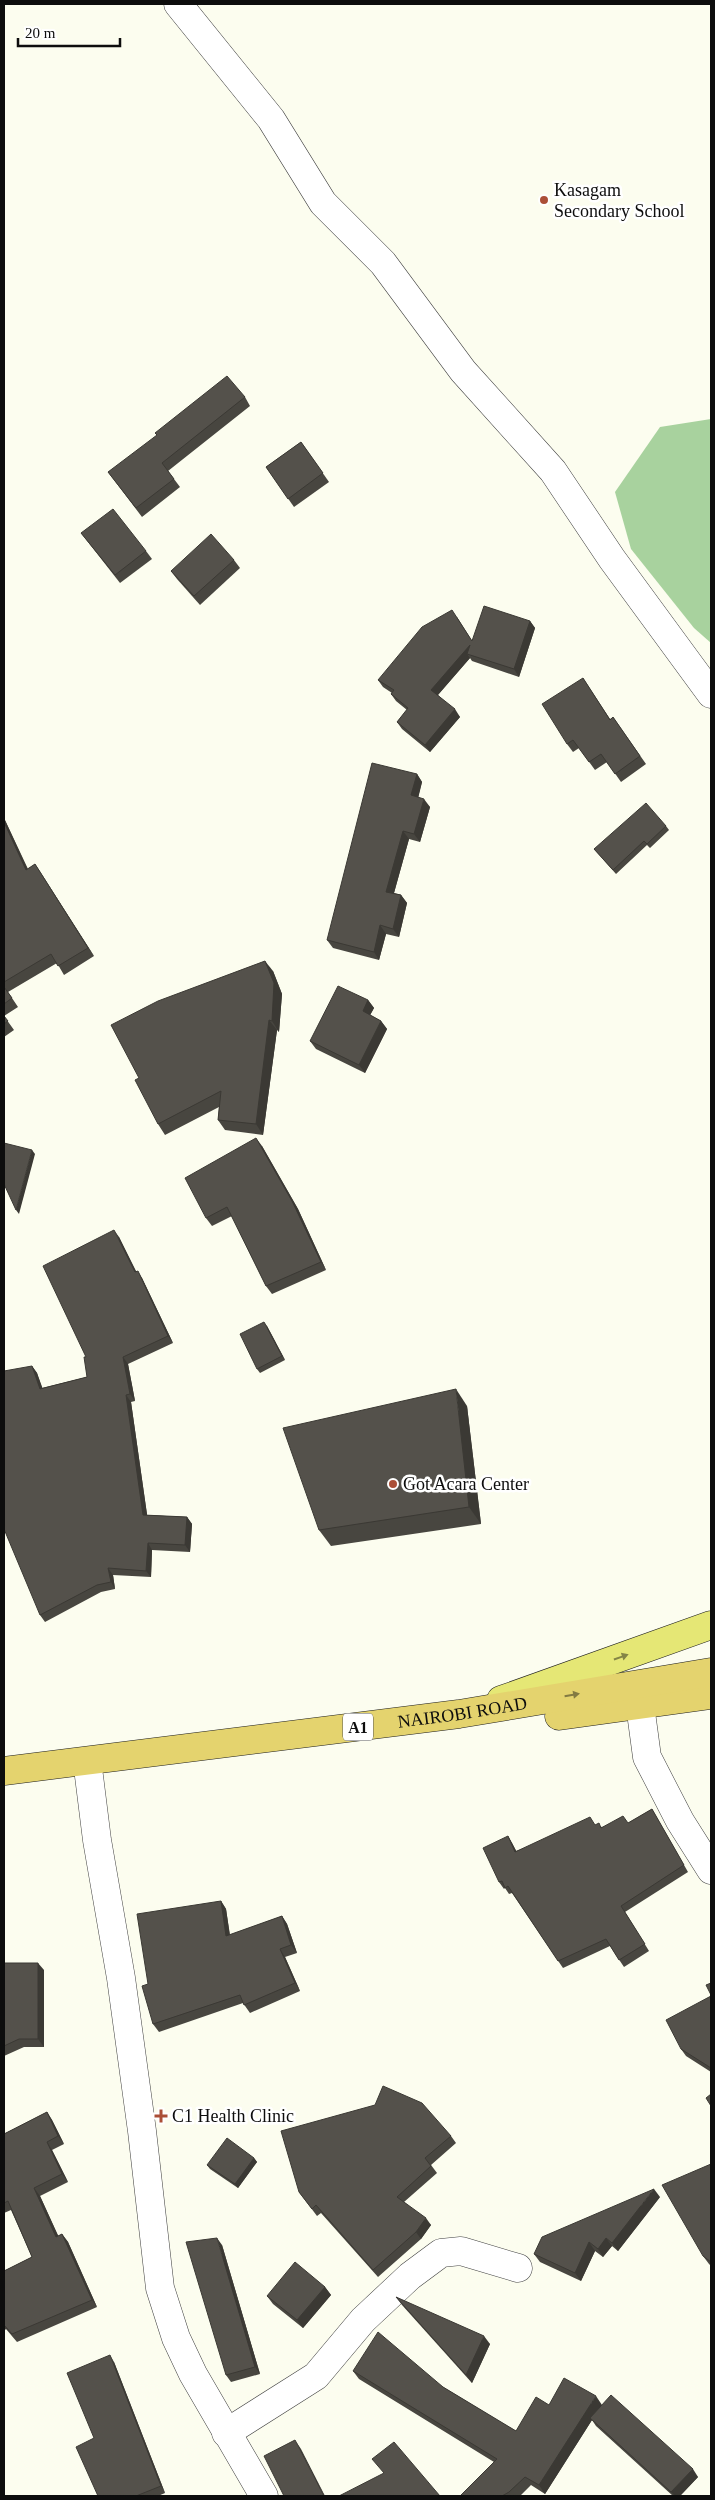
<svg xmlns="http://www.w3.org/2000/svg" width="715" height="2500" viewBox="0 0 715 2500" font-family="Georgia,serif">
<rect width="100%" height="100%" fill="#fcfdef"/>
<polygon fill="#a8d29e" points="711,419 711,643 694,628 631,549 615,492 660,427"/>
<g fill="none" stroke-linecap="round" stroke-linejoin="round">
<defs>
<g id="minor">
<polyline points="178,4 271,119 323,203 383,263 463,371 553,471 612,559 711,694"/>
<polyline points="640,1705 647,1757 680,1821 711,1870"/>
<polyline points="89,1776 97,1840 121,1978 142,2131 160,2288 176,2338 193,2374 264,2496"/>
<polyline points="226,2433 316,2376 363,2320 410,2276 441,2253 461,2251 518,2268"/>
</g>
<polyline id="primary" points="501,1700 711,1625"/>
<g id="trunk">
<polyline points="559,1716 711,1695"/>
<path id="s1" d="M4 1771 459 1714 711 1672"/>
</g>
</defs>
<use href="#minor" stroke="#404040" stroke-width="29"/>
<use href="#primary" stroke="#1e1e1e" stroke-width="29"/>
<use href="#trunk" stroke="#1e1e1e" stroke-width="29"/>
<use href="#minor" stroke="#fff" stroke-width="28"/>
<use href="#primary" stroke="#e5e775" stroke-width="28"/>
<use href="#trunk" stroke="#e4d36e" stroke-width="28"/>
</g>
<g fill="#484640">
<polygon points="245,397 250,406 168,471 180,487 142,517 108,472"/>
<polygon points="301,442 329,482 294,507 266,467"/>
<polygon points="81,533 146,551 152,559 120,583"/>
<polygon points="234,560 240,568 200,605 177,579 171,571"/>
<polygon points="457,617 472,641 530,621 535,628 519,677 472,661 470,658 438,695 460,717 430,752 402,729 397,722 407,710 396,701 391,694 392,693 383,687 378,680"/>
<polygon points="583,678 610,719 613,717 646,764 621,782 607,762 595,770 579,748 573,752 567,744"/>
<polygon points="417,774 422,782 418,797 430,807 420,842 409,839 394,893 401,895 407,903 399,937 386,934 379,960 333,948 327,940"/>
<polygon points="4,818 28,869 35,864 94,956 64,975 57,963 8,992 18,1007 4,1016 14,1030 4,1037"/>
<polygon points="666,826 669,830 650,848 647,845 616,874 594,849"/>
<polygon points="273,971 282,994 279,1032 277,1030 263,1135 225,1130 218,1120 219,1107 165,1135 158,1124 139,1078"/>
<polygon points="368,1000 374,1008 370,1015 381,1021 387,1029 365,1073 316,1049 310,1041"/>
<polygon points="262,1146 298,1209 326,1270 272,1294 266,1286 232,1216 212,1226 206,1218"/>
<polygon points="119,1237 136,1272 142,1278 173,1343 128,1364 135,1401 131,1402 147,1515 187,1517 192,1524 190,1552 152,1550 151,1577 113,1575 115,1589 101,1592 45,1622 40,1615 32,1366 37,1373 42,1388 87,1377 86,1357"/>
<polygon points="267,1326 285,1360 260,1373 257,1369"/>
<polygon points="467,1406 481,1524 331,1546 319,1530"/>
<polygon points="652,1809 688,1872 625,1912 649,1951 624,1967 610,1946 563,1968 512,1893 509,1894 505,1888 504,1889 499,1882 508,1836 512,1843 516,1851 596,1825 602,1827 628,1823"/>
<polygon points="221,1901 226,1909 230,1935 282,1916 287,1924 297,1953 285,1957 300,1991 250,2013 243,2003 159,2032 153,2024 148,1984"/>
<polygon points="4,1963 44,1970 44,2047 24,2047 4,2056"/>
<polygon points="711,1996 711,2072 686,2056 681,2049"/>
<polygon points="47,2112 52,2120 64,2144 52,2150 68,2182 40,2196 58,2236 62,2234 68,2242 97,2307 17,2342 6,2329 4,2331 4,2271 32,2257 11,2210 4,2213 4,2134"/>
<polygon points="451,2136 456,2143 431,2165 437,2173 404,2202 431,2225 421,2239 378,2277 321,2213 317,2216 299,2192"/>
<polygon points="254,2158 257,2162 238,2188 210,2169 207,2165"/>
<polygon points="711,2164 711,2266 709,2264 703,2256"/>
<polygon points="660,2197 618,2251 612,2246 603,2257 595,2251 581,2281 540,2262 534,2254"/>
<polygon points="222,2245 260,2374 231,2382 226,2375"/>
<polygon points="325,2287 331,2295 303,2328 273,2304 267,2296"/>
<polygon points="396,2297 490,2344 472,2383 402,2305"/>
<polygon points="114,2362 165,2493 158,2496 98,2496 94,2438"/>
<polygon points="353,2371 443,2387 516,2431 549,2405 602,2405 698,2477 680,2496 673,2496 596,2426 592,2420 545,2494 531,2485 520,2496 460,2496 494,2462 359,2379"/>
</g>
<g fill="#3b3934">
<polygon points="530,621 535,628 519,677 514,669"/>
<polygon points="470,645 467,654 470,658 436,697 431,690"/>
<polygon points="455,709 460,717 430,752 425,745"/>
<polygon points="417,774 422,782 417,803 411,795"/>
<polygon points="424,799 430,807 420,842 414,834"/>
<polygon points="4,818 32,879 26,870 4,822"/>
<polygon points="403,831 409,839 392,900 386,892"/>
<polygon points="35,864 41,873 94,956 88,948"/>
<polygon points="401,895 407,903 399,937 393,929"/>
<polygon points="380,925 386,934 379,960 374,952"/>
<polygon points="265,961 273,971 282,994 279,1032 272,1021"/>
<polygon points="368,1000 374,1008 368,1019 363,1011"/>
<polygon points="269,1020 277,1030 263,1135 256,1124"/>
<polygon points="381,1021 387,1029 365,1073 359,1065"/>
<polygon points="256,1138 262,1146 298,1209 326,1270 321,1262"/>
<polygon points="32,1150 35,1154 19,1214 16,1210"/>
<polygon points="114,1230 119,1237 140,1279 135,1272"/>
<polygon points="138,1271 142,1278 173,1343 168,1336"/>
<polygon points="264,1322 267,1326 285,1360 282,1356"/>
<polygon points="123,1357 128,1364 135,1401 130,1394"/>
<polygon points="32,1366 37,1373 45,1395 40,1389"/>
<polygon points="456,1389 467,1406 481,1524 469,1507"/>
<polygon points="126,1395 131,1402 148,1521 143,1515"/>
<polygon points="187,1517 192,1524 190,1552 185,1545"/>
<polygon points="148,1543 152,1550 151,1577 146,1571"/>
<polygon points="108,1568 113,1575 115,1589 111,1582"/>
<polygon points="508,1836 512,1843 520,1858 515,1852"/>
<polygon points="221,1901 226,1909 231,1944 226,1936"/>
<polygon points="282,1916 287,1924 297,1953 291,1945"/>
<polygon points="280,1949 285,1957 300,1991 295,1983"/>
<polygon points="38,1963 44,1970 44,2047 38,2039"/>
<polygon points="47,2112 52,2120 64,2144 58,2136"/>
<polygon points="47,2142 52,2150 68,2182 62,2174"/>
<polygon points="254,2158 257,2162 238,2188 235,2184"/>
<polygon points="34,2188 40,2196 62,2244 56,2237"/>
<polygon points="654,2189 660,2197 618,2251 612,2243"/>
<polygon points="426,2218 431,2225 421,2239 416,2232"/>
<polygon points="62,2234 68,2242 97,2307 92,2300"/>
<polygon points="217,2238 222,2245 260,2374 255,2367"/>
<polygon points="606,2238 612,2246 603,2257 598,2249"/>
<polygon points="589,2242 595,2251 581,2281 575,2273"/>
<polygon points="325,2287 331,2295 303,2328 297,2320"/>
<polygon points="484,2336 490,2344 472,2383 466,2375"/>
<polygon points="110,2355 114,2362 165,2493 161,2486"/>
<polygon points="596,2396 602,2405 590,2418 592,2420 545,2494 539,2485"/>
<polygon points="295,2440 301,2449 325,2496 324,2496"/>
<polygon points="693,2469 698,2477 680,2496 675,2496 671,2492"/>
</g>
<g fill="#54514b" stroke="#3b3934">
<polygon points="227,376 245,397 162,463 174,479 136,508 108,472 157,435 155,433"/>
<polygon points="301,442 323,473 288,499 266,467"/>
<polygon points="113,509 146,551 115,575 81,533"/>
<polygon points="211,534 234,560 194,596 171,571"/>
<polygon points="484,606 530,621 514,669 467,654 470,645 431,690 455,709 425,745 397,722 408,708 391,694 394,690 378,680 422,627 452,610 472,641"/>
<polygon points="583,678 610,720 613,717 640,756 615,774 601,754 589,762 573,740 567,744 542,704"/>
<polygon points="372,763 417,774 411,795 424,799 414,834 403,831 386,892 401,895 393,929 380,925 374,952 327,940"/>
<polygon points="646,803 666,826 647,844 644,841 613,870 594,849"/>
<polygon points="4,822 26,870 35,864 88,948 58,966 51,954 4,982"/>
<polygon points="265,961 274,983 272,1021 269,1020 256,1124 218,1120 221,1091 158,1124 135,1080 139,1078 111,1025 158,1001"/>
<polygon points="338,986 368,1000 363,1011 381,1021 359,1065 310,1041"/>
<polygon points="4,987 12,998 4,1004"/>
<polygon points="4,1016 8,1021 4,1024"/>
<polygon points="256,1138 292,1201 321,1262 266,1286 227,1207 206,1218 185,1178"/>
<polygon points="4,1143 32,1150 16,1210 4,1184"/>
<polygon points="114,1230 135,1272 138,1271 168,1336 123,1357 130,1394 126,1395 143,1515 187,1517 185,1545 148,1543 146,1571 108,1568 111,1582 97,1585 40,1615 4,1529 4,1371 32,1366 40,1389 87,1377 84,1357 86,1357 43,1266"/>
<polygon points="264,1322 282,1356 257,1369 240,1334"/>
<polygon points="456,1389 469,1507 319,1530 283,1428"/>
<polygon points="652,1809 684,1865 621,1906 645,1944 619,1960 606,1939 558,1961 508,1886 505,1888 502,1881 499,1882 483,1848 508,1836 515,1852 590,1817 595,1825 599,1823 601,1828 623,1816 628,1823"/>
<polygon points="221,1901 226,1936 282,1916 291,1945 280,1949 295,1983 244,2005 240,1995 153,2024 142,1986 148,1984 137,1914"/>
<polygon points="4,1963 38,1963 38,2039 19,2039 4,2046"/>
<polygon points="711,1983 711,1995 706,1985"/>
<polygon points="711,1996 711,2068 681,2049 666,2020"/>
<polygon points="383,2086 422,2103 451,2136 425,2158 431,2166 397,2197 426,2218 416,2232 373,2270 316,2205 312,2209 299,2192 281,2131 375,2105"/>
<polygon points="711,2094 711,2106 706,2098"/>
<polygon points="47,2112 58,2136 47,2142 62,2174 34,2188 56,2237 62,2234 92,2300 12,2334 4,2325 4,2271 32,2257 8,2201 4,2203 4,2134"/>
<polygon points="227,2138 254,2158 235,2184 207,2165"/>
<polygon points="711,2164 711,2262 703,2256 662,2185"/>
<polygon points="654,2189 612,2243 606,2238 598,2249 589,2242 575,2273 534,2254 542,2237"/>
<polygon points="217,2238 255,2367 226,2375 186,2242"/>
<polygon points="295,2262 325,2287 297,2320 267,2296"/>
<polygon points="396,2297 484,2336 466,2375"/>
<polygon points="378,2332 443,2387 516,2431 536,2397 549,2405 564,2378 596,2396 539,2485 525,2477 509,2492 502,2496 460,2496 497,2459 353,2371"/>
<polygon points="110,2355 161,2486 136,2496 98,2496 76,2447 94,2438 67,2373"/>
<polygon points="611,2395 693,2469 671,2492 590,2418"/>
<polygon points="295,2440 324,2496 284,2496 264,2456"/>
<polygon points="394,2442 440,2496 339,2496 384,2473 372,2459"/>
</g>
<defs><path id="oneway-solid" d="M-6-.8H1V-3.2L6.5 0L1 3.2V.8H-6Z" transform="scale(1.25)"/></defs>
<use fill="#848546" href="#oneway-solid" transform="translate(621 1657) rotate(-19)"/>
<use fill="#837a42" href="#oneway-solid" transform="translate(572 1695) rotate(-10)"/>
<g fill="#ab4f37" stroke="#fff" stroke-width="2">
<circle cx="544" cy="200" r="5"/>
<circle cx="393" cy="1484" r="5"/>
<path d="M158.5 2108.5h5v5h5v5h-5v5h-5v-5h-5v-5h5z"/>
</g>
<g text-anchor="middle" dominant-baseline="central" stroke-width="5" stroke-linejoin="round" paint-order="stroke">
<rect fill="#fff" stroke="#565656" stroke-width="1" x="343" y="1713.5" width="30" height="27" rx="4"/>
<g font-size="16" font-weight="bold" fill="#0d0d0d">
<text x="358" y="1727">A1</text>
</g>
<g font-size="18" fill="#0d0d0d" stroke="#fff" text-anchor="start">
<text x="554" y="190">Kasagam<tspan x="554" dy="21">Secondary School</tspan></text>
<text x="403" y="1484">Got Acara Center</text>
<text x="172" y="2116">C1 Health Clinic</text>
</g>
<g font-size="18" fill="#0d0d0d" stroke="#fff">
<text stroke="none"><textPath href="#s1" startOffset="462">NAIROBI ROAD</textPath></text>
</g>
</g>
<rect width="715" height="2500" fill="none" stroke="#0d0d0d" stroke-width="10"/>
<path d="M18 38v8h102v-8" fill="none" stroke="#0d0d0d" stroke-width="2.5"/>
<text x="25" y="38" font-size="15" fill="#0d0d0d" stroke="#ffffff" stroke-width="4" paint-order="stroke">20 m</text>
</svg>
